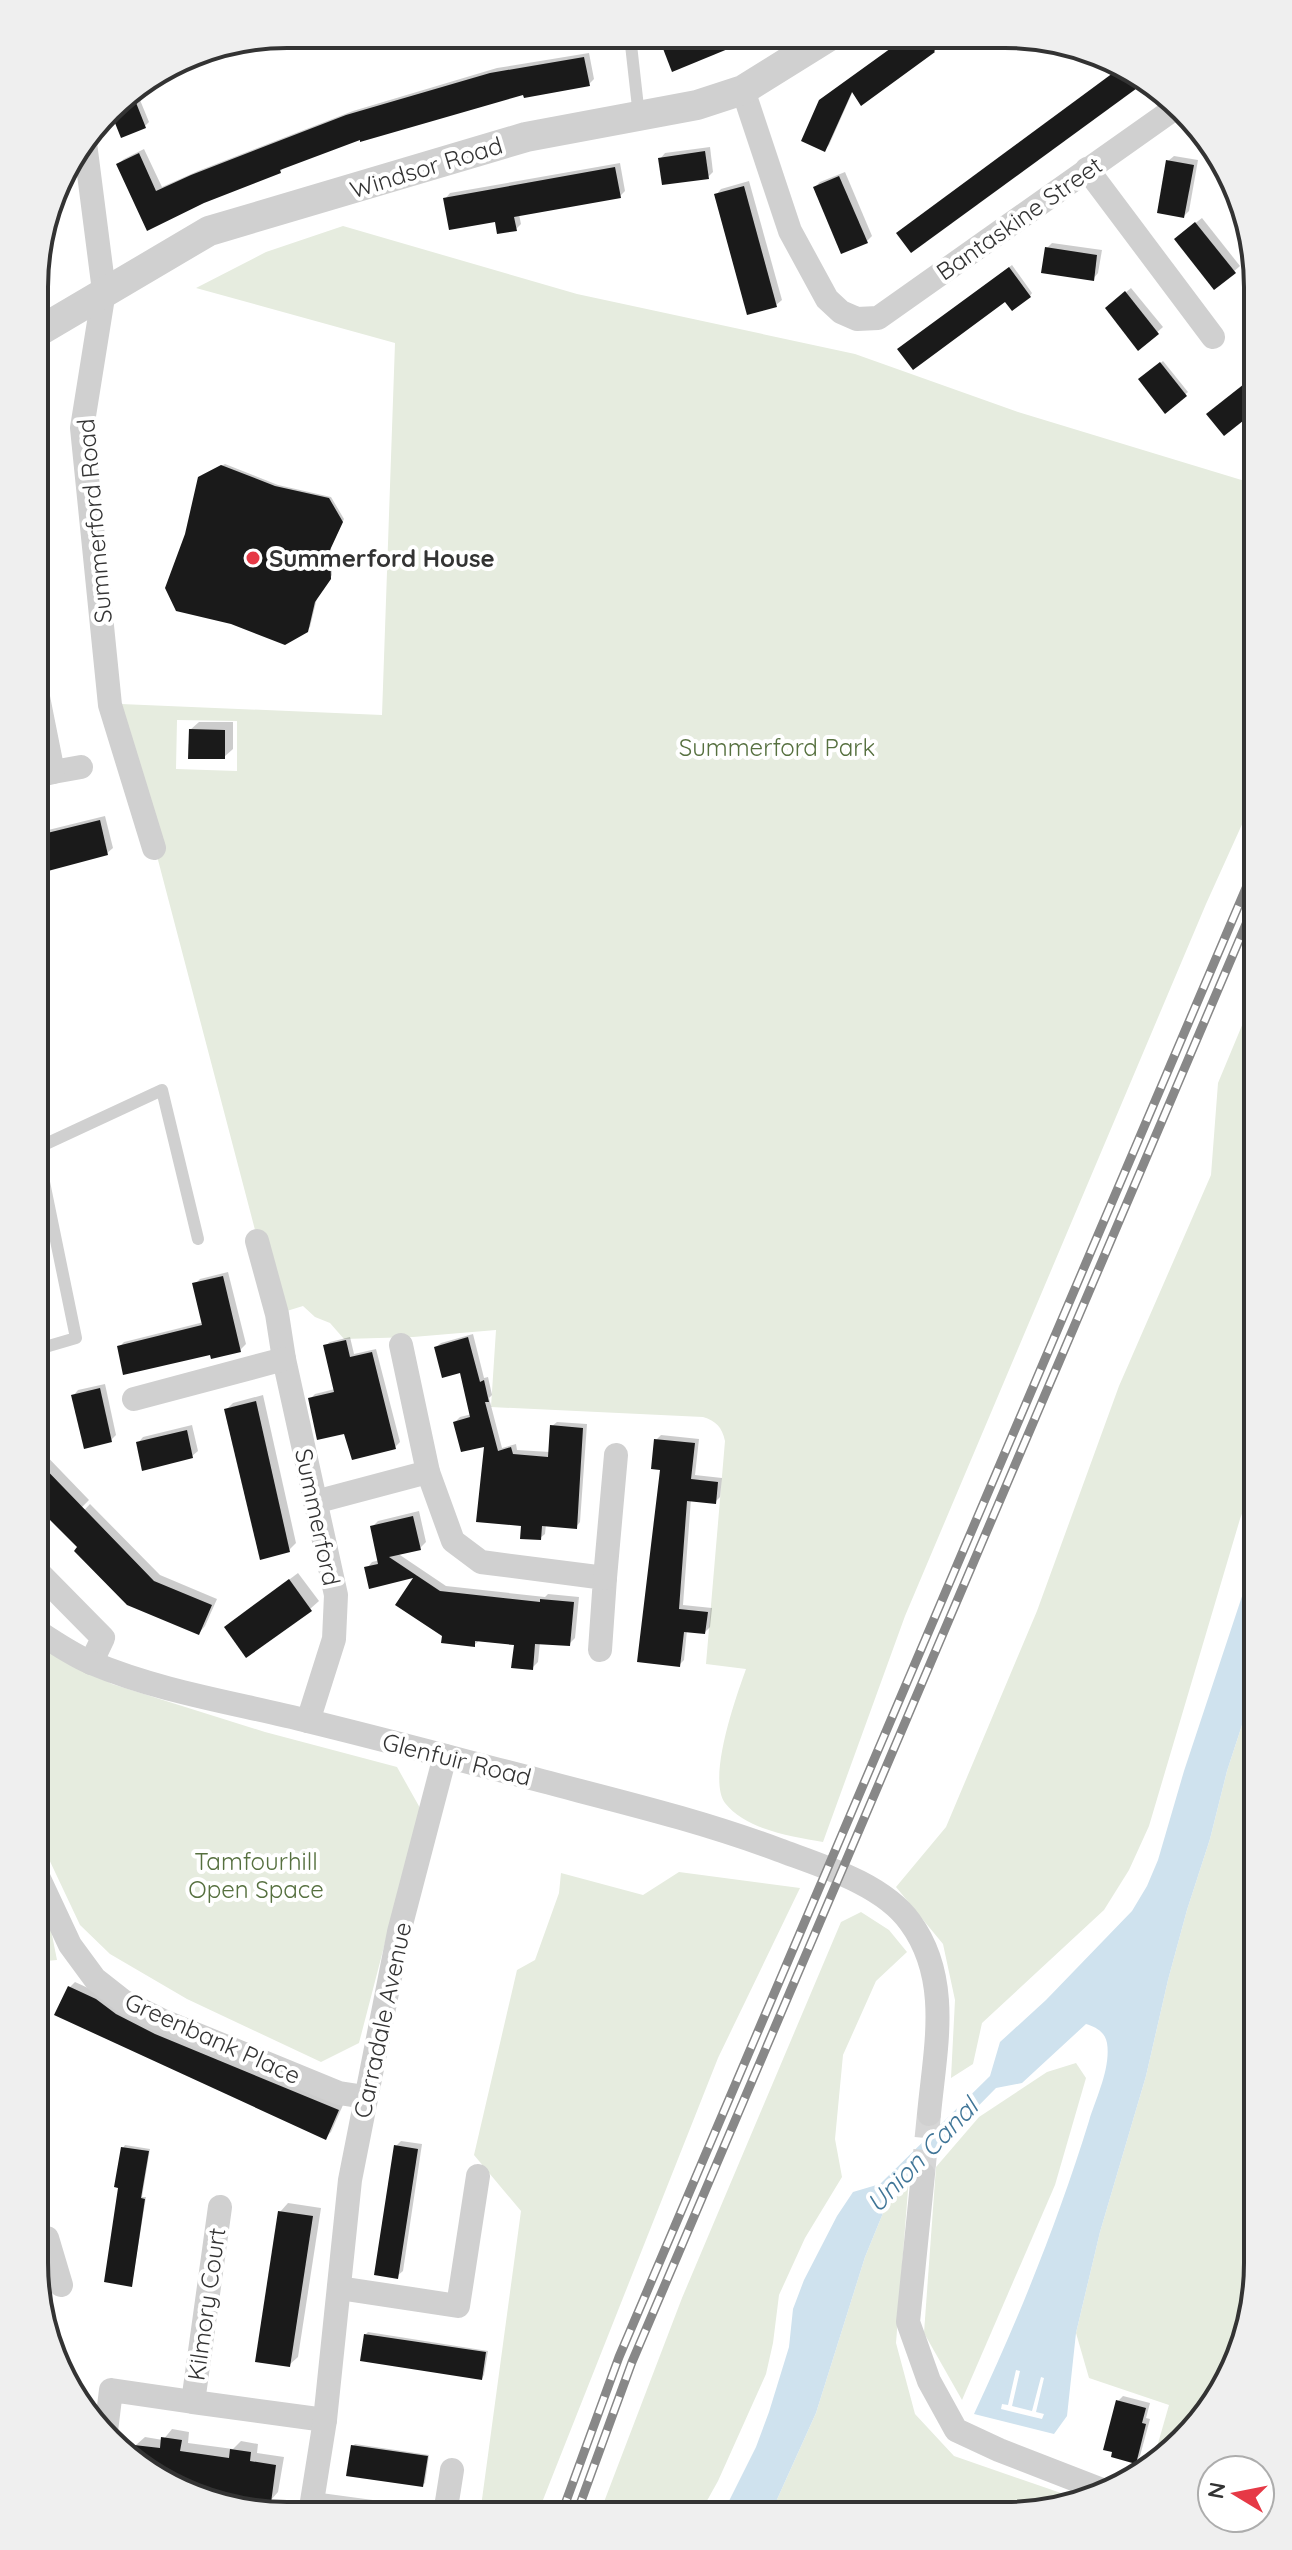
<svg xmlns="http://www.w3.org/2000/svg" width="1292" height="2550" viewBox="0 0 1292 2550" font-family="Quicksand,sans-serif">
<rect width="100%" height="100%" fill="#fff"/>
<g fill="#e6ecdf" fill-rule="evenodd">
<path d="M343 226 577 294 855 354 1018 412 1258 485V789L1206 904 905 1616 823 1842C791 1836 746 1830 725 1803 707 1778 736 1697 746 1669L706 1664 725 1441C722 1427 716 1421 703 1417L491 1407 496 1330 413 1337 344 1339 330 1323 315 1317 303 1306 277 1314 152 837 121 704 382 715 395 343 196 288 266 252ZM177 720 237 721V771L176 769Z"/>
<polygon points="1258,987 1258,1471 1240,1519 1149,1826 1129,1870 1104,1910 982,2023 973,2064 951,2078 955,2000 943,1944 896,1887 946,1827 1037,1611 1119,1386 1211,1175 1218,1083"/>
<polygon points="35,1641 112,1684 265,1732 397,1767 420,1808 359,2043 321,2062 187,1999 110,1954 80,1925 47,1855 34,1822"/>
<polygon points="1258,1676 1257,2280 1239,2359 1205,2417 1151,2468 1169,2405 1089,2378 1076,2333 1100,2232 1146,2076 1168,1980 1187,1910 1210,1839 1227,1771"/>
<polygon points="679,1872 800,1888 718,2058 537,2515 480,2514 521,2211 474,2155 517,1970 535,1960 559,1893 561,1873 643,1895"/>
<polygon points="34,1885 49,1920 57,1960 34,1962"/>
<polygon points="861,1912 889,1930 907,1952 876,1981 843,2055 835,2139 842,2177 805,2238 779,2295 773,2343 766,2374 718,2481 699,2515 599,2515 682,2298 841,1922"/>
<polygon points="1076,2063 1086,2078 1055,2185 962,2400 924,2333 936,2167 979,2117 1047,2072"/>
<polygon points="909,2177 896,2343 915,2414 954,2456 1087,2502 1005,2516 770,2515 816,2413 865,2257 890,2196"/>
</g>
<path fill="#cfe2ee" d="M1258 1548V1676L1227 1771 1210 1839 1187 1910 1168 1980 1146 2076 1100 2232 1076 2333 1067 2416 1054 2434 974 2414C1019 2318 1058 2221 1089 2121 1096 2098 1111 2068 1107 2043 1105 2032 1096 2027 1086 2024L1022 2083 996 2088 890 2196 865 2257 816 2413 770 2515H722L756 2447 769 2412 789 2347 793 2309 804 2280 837 2216 853 2192 880 2184 990 2076 1000 2042 1046 2000 1132 1911 1147 1886 1158 1860 1184 1771Z"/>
<polygon fill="#fff" points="1016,2370 1020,2371 1012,2406 1032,2411 1041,2377 1044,2378 1036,2412 1044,2414 1042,2419 1001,2409 1002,2404 1008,2405"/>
<g fill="#0003">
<polygon points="907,38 947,38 853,91 829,145 825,149 826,96"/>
<polygon points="589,53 594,79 589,84 525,92 361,137 285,166 280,172 204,202 148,228 118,164 124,159 144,149 162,187 198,171 353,111 497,68"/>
<polygon points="143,83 148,95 140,100 149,122 145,126 122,135 116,119 123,113 118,100"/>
<polygon points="710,147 713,172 708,177 660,159 665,153"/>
<polygon points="1174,156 1198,160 1189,211 1184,216 1168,161"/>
<polygon points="620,163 625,191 620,196 519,214 521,224 516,229 445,199 450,193"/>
<polygon points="845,172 872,236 867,241 815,187 820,182"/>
<polygon points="749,181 782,300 776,305 716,195 721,189"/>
<polygon points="1202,218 1240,266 1215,288 1181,234"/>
<polygon points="1052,243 1102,250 1098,273 1093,279 1047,248"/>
<polygon points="1012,265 1032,293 1030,296 1006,299 903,347"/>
<polygon points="1258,284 1258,315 1243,296"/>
<polygon points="1131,288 1163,327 1139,348 1113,303"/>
<polygon points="1163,361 1188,392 1166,411 1141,380"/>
<polygon points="225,464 278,485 331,497 344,519 331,547 332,575 317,598 310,627 307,630 186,534 202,475"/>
<polygon points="199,722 233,722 233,749 224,757 190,730"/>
<polygon points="105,816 113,848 107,853 35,872 36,833"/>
<polygon points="228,1272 246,1344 240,1350 211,1352 119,1347 124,1342 204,1322 195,1284 200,1279"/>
<polygon points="473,1334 484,1378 488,1377 492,1395 489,1398 502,1448 516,1444 517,1450 550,1452 552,1426 557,1422 587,1424 580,1522 576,1527 546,1524 545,1534 540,1538 523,1524 486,1444 455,1422 460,1417 472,1414 461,1370 436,1347 441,1343"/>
<polygon points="350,1337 354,1354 376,1349 400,1442 395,1447 346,1431 310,1399 315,1394 335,1389 325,1346 330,1342"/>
<polygon points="105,1384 116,1435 111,1440 73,1396 78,1390"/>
<polygon points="263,1395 296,1543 289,1550 226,1410 233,1403"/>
<polygon points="192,1425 198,1451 192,1456 138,1443 143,1437"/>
<polygon points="661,1435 699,1439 695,1475 722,1478 720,1497 715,1502 691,1499 683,1605 712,1608 710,1627 705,1632 687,1630 684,1660 679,1665 662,1469 656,1440"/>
<polygon points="35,1444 89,1500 74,1515 77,1518 90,1504 160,1575 217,1599 205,1626 199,1633 80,1547 35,1502"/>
<polygon points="419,1511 426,1542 420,1548 397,1553 446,1586 545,1597 548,1594 579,1597 575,1638 569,1644 540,1642 538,1662 532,1668 516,1644 480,1640 474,1645 444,1635 398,1604 417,1575 371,1586 367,1568 372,1562 380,1560 372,1527 378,1521"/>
<polygon points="298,1573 319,1601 310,1609 226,1627"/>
<polygon points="75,1982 343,2105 331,2132 325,2138 70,1987"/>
<polygon points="34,2119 43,2120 40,2140 34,2146"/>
<polygon points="401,2141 422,2144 403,2271 397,2276 396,2146"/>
<polygon points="125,2145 150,2149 142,2197 146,2197 132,2284 120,2186 123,2148"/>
<polygon points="288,2203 321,2208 298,2357 289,2365 280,2212"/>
<polygon points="34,2258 43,2259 39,2294 34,2263"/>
<polygon points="368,2332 488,2351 484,2375 482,2378 366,2334"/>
<polygon points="1123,2396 1150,2403 1146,2418 1150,2419 1140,2456 1135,2461 1118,2401"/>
<polygon points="172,2429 189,2432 188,2443 233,2449 241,2441 258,2444 257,2453 284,2457 278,2492 270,2501 171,2487 134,2462 136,2445 145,2437 163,2440"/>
<polygon points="355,2444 429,2455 425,2483 422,2485 353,2446"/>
</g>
<g fill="#1a1a1a">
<polygon points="685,36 687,36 757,37 672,72 662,46"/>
<polygon points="905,38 950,38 934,51 935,52 861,106 852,92 825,152 801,141 819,100"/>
<polygon points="584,57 590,86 524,98 523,95 360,142 360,140 280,170 281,173 204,203 147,231 116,164 139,153 156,191 191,175 346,115 490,73"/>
<polygon points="1117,70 1144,83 911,253 896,233"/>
<polygon points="131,90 146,128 121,138 113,118 122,115 116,102"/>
<polygon points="705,151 709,179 662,185 658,158"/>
<polygon points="1166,160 1194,165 1184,218 1157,213"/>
<polygon points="615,167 621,198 514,217 517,231 497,234 495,222 449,230 443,198"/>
<polygon points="839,176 868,243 841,254 813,187"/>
<polygon points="744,186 777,307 747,315 714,194"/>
<polygon points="1195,222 1236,273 1214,290 1174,239"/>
<polygon points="1045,247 1097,255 1094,281 1041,273"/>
<polygon points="1009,267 1031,297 1012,311 1005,302 913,370 897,349"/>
<polygon points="1125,291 1159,334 1138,351 1105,308"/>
<polygon points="1160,362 1187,396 1165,414 1138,379"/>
<polygon points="1258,373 1258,409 1224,436 1206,414"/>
<polygon points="221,465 275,486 329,498 343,522 330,550 331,579 315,602 308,632 285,645 231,624 176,611 165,588 185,534 198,477"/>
<polygon points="189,729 225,730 225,759 188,759"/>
<polygon points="100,820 108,855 48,871 39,835"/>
<polygon points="223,1276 241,1352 211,1359 210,1355 123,1375 117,1346 202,1325 192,1283"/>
<polygon points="468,1337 480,1382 484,1380 489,1402 485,1402 498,1451 511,1447 513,1454 548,1457 550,1425 583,1428 577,1529 542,1526 541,1540 520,1539 521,1526 476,1522 484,1447 461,1452 453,1422 470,1417 460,1373 442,1378 434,1347"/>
<polygon points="346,1340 350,1357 372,1352 396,1449 352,1460 344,1434 317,1440 308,1398 334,1392 323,1345"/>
<polygon points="100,1388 112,1442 84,1449 71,1395"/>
<polygon points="256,1401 290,1552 260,1560 224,1409"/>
<polygon points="187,1430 193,1458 142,1471 136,1442"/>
<polygon points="654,1439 695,1443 691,1479 718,1482 716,1504 687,1501 679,1609 708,1612 705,1634 684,1632 680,1667 637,1662 660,1470 651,1469"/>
<polygon points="35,1458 154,1581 212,1605 199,1635 127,1605 74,1551 77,1547 35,1505"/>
<polygon points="413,1516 421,1550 389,1557 440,1591 540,1602 540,1599 574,1602 570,1646 535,1644 533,1670 511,1668 514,1645 475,1641 475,1647 441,1643 442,1636 395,1605 413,1578 369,1589 364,1567 378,1564 370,1526"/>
<polygon points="289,1579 312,1611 246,1658 224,1627"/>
<polygon points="68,1986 96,1999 116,2014 155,2034 339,2110 326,2140 54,2015"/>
<polygon points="394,2145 418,2149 398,2279 374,2275"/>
<polygon points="121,2147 149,2151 141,2198 145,2199 132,2287 104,2282 118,2188 114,2187"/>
<polygon points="278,2211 313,2216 290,2367 255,2362"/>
<polygon points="364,2334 486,2352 482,2380 360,2361"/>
<polygon points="1116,2400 1146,2408 1142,2423 1146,2424 1136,2464 1111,2457 1112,2452 1103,2450"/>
<polygon points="161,2437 182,2440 180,2451 229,2458 230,2449 251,2452 250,2461 276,2465 271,2503 175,2490 132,2461 134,2445 160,2448"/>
<polygon points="351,2445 428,2456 423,2487 346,2476"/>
</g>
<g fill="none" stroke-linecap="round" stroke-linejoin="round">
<polyline stroke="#d6d6d6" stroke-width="24" stroke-dasharray="24 12" stroke-linecap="butt" points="923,2174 929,2114"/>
<g stroke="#d0d0d0" stroke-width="12">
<polyline points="630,36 639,116"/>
<polyline points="35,1149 162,1090 198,1239"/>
<polyline points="35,1350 76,1338 37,1148"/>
</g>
<g stroke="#d0d0d0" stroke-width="24">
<polyline points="743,90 790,231 827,299 841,312 857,319 878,318 1178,106"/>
<polyline points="85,143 104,291 82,428 110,705 154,848"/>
<polyline points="1087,169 1213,337"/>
<polyline points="53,772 81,767"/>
<polyline points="36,776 53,772 36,687"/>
<polyline points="257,1241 277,1314 284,1359 336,1595 334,1639 308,1721"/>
<polyline points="401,1345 428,1472 453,1541 481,1562 605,1578 600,1650"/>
<polyline points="134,1399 284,1359"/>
<polyline points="315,1502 428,1472"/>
<polyline points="35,1569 103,1638 91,1663"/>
<polyline points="605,1578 616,1455"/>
<path d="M35 1630C53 1641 72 1655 92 1663 161 1692 236 1703 308 1721 386 1740 464 1761 542 1781 622 1802 702 1821 779 1850 822 1866 883 1884 910 1922 952 1979 935 2049 929 2114"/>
<polyline points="34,1868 70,1945 95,1979 123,2001 161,2020 339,2093 365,2097"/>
<polyline points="923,2174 908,2322 929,2381 956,2430 999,2450 1107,2492"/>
<polyline points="220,2207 193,2402 325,2420"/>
<polyline points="34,2236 47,2238 61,2285"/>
<polyline points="339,2288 458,2306 478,2176"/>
<polyline points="106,2431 111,2390 193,2402"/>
<polyline points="312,2504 386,2514"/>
<polyline points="310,2514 325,2420 350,2180 399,1932 445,1756"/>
<polyline points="445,2514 452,2470"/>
</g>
<polyline stroke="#d0d0d0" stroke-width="30" points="36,333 209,231 526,137 697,105 743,90 828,37"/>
<defs>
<g id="rail">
<polyline points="561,2515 619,2357 1258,860"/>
<polyline points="576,2515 632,2362 1258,896"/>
</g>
</defs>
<use href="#rail" stroke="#888" stroke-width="9"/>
<use href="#rail" stroke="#fff" stroke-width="6" stroke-dasharray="18" stroke-linecap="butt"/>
</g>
<circle fill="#e63946" stroke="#fff" stroke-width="3" cx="253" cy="558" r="8"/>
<g text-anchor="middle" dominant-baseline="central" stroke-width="8" stroke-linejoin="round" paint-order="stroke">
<g font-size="24" fill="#333" stroke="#fff">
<text transform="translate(426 167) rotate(-17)">Windsor Road</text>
<text transform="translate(1019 218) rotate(-35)">Bantaskine Street</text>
<text transform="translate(94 521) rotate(-95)">Summerford Road</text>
<text transform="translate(318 1517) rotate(78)">Summerford</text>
<text transform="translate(457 1759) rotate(14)">Glenfuir Road</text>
<text transform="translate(382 2020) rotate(-78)">Carradale Avenue</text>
<text transform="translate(213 2038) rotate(24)">Greenbank Place</text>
<text transform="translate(206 2304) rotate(-82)">Kilmory Court</text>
</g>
<g font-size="24" font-weight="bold" fill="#333" stroke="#fff" text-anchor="start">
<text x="269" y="558">Summerford House</text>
</g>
<g font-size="24" fill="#56703f" stroke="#fff">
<text x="777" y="747">Summerford Park</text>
<text x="256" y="1861">Tamfourhill<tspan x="256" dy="28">Open Space</tspan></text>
</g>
<g font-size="26" font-style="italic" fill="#3f7597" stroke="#fff">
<text transform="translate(922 2155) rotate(-46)">Union Canal</text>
</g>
</g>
<path d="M0 0H1292V2550H0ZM287 48H1005A239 239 0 0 1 1244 287V2263A239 239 0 0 1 1005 2502H287A239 239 0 0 1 48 2263V287A239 239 0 0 1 287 48Z" fill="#efefef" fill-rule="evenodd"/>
<path fill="none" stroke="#333" stroke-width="4" d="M287 48H1005A239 239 0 0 1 1244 287V2263A239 239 0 0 1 1005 2502H287A239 239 0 0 1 48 2263V287A239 239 0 0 1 287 48Z"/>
<g transform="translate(1236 2494) rotate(280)"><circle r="38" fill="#ffffff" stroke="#adadad" stroke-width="2"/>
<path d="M0-6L14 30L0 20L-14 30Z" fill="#e63946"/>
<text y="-12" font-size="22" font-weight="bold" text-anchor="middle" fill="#333333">N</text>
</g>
</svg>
